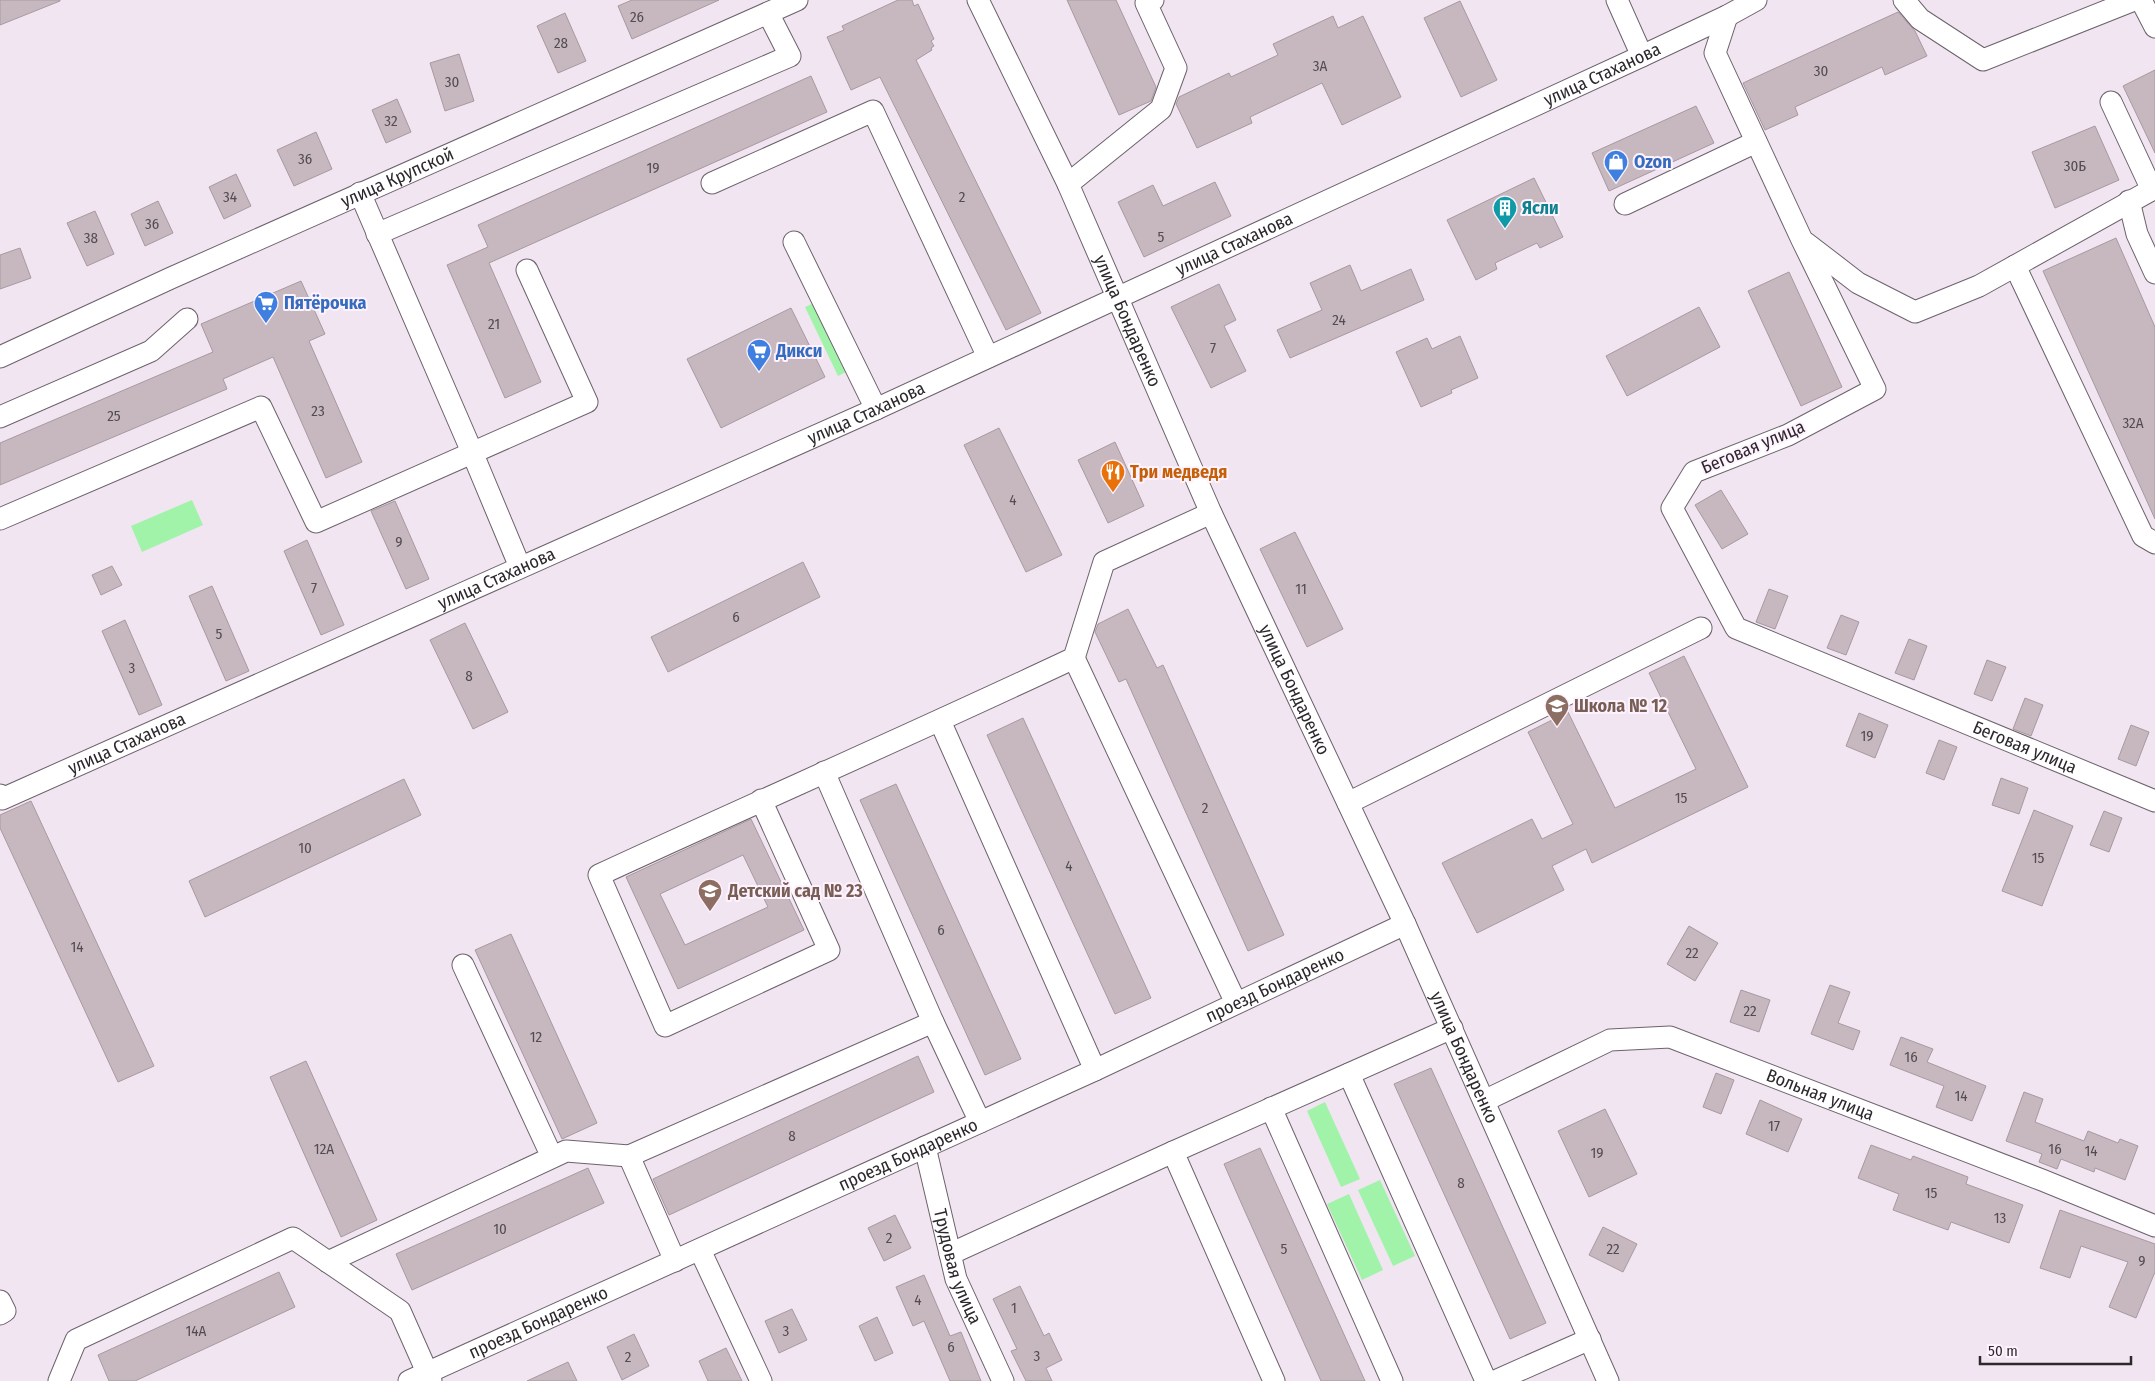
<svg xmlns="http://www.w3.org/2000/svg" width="2155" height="1381" viewBox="0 0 2155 1381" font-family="'Fira Sans Condensed',sans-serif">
<rect width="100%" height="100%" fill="#f1e5f1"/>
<g fill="#a1f3aa">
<polygon points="814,303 846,372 838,376 805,307"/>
<polygon points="192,500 203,525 142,552 131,526"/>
<polygon points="1325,1102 1360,1179 1341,1187 1307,1111"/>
<polygon points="1380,1180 1415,1256 1393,1266 1358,1190"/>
<polygon points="1349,1194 1383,1270 1362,1280 1327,1204"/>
</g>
<g fill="#c7b8bf" stroke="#a899a1" fill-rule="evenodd">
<polygon points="0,0 60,0 60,1 0,25"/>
<polygon points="632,0 719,0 632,39 618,6"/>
<polygon points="898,0 912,0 914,6 918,4 934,39 931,41 934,46 931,48 932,50 916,60 1041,313 1006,330 880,77 851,90 827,37 844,30 842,26"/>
<polygon points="1067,0 1116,0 1156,87 1151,101 1119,115"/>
<polygon points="1460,1 1497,80 1461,97 1424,18"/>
<polygon points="1898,12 1915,31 1927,56 1885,75 1882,67 1795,107 1798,115 1765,130 1743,83"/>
<polygon points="565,13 586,61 558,73 537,26"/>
<polygon points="1333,16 1338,28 1363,16 1401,97 1342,125 1322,83 1250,117 1252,123 1197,148 1176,104 1179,97 1229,73 1231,77 1278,55 1273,44"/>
<polygon points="459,54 474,101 445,111 430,63"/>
<polygon points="2155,70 2155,153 2123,86"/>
<polygon points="811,76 827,112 489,263 541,382 505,398 447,265 488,247 478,225"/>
<polygon points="397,99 411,132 386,143 372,110"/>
<polygon points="1696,106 1714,143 1609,191 1592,153"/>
<polygon points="2095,126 2119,180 2055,208 2032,152"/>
<polygon points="316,132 332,169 294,186 277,150"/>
<polygon points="236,174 251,206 224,219 209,187"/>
<polygon points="1534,178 1563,237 1540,248 1537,243 1495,263 1497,269 1476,280 1447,220"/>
<polygon points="1215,182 1231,216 1144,257 1118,202 1153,185 1163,206"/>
<polygon points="158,201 173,233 145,246 131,214"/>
<polygon points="95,211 114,254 87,266 67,223"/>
<polygon points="2116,238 2155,327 2155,519 2043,271"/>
<polygon points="20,248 31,278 0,289 0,255"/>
<polygon points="1350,265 1361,291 1411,269 1424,300 1290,358 1277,330 1322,310 1310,283"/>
<polygon points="1789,272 1842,387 1801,406 1748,291"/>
<polygon points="301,281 325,334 309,341 362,462 326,478 273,357 223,379 227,389 0,485 0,443 213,352 201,324"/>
<polygon points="1219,284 1236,320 1224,326 1246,371 1211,388 1171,307"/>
<polygon points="1699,307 1720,347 1627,396 1606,356"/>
<polygon points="791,308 825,377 721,428 687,359"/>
<polygon points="1460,336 1478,378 1451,390 1452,393 1421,407 1396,352 1427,338 1432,349"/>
<polygon points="999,428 1062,555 1026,572 964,445"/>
<polygon points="1115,442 1144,506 1108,523 1078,460"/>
<polygon points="1721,490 1748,534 1722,549 1695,505"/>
<polygon points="395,501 429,579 406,589 371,511"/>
<polygon points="1295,532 1343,629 1307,647 1260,549"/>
<polygon points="307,540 344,625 321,635 284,551"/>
<polygon points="803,562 820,597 668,672 651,637"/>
<polygon points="112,566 122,585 101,595 92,575"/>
<polygon points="212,586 249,671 226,681 189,596"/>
<polygon points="1769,589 1788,596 1775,629 1756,622"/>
<polygon points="1128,609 1157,668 1163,665 1284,935 1248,951 1126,679 1119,682 1095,632 1098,624"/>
<polygon points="1841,615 1859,622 1846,655 1827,648"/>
<polygon points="125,620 162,705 139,715 102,631"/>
<polygon points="465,623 508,712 473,729 430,640"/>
<polygon points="1909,639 1927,646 1914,680 1895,673"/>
<polygon points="1684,656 1748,787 1592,863 1586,849 1552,866 1564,890 1477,933 1442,863 1532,819 1542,839 1573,824 1528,732 1568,712 1615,808 1696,769 1649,673"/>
<polygon points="1987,660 2006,667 1992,701 1974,694"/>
<polygon points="2025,698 2043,705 2031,736 2013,729"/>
<polygon points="1859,713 1888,725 1875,758 1846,746"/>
<polygon points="1023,718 1151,998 1115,1014 987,735"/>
<polygon points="2131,725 2149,732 2136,766 2118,759"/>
<polygon points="1939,740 1957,747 1944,780 1926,773"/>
<polygon points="2001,778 2028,788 2019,814 1992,805"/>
<polygon points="404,779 421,815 205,917 189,881"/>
<polygon points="896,784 1021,1059 985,1075 860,800"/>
<polygon points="31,801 154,1066 118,1082 0,828 0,815"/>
<polygon points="2034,810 2073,826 2042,906 2002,891"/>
<polygon points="2104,811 2122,818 2109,852 2090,845"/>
<path d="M751 819 804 930 678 989 626 877ZM743 855 768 907 685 945 660 894Z"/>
<polygon points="1689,926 1718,943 1695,981 1667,964"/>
<polygon points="511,934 597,1123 562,1139 475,950"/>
<polygon points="1830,985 1850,992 1838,1023 1860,1031 1853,1050 1811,1034"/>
<polygon points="1741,990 1770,1000 1759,1032 1730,1022"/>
<polygon points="1901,1037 1933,1049 1927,1062 1986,1086 1972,1121 1936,1107 1944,1086 1890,1065"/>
<polygon points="918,1056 934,1092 669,1215 653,1179"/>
<polygon points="306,1061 377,1220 341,1237 270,1077"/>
<polygon points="1431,1068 1546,1323 1510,1339 1394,1084"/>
<polygon points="1716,1073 1734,1080 1721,1114 1703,1107"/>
<polygon points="2024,1092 2043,1099 2035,1122 2084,1141 2088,1131 2118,1143 2120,1139 2138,1146 2125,1180 2095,1168 2094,1172 2061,1159 2057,1169 2039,1162 2042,1154 2006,1141"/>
<polygon points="1760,1100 1802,1119 1788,1152 1746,1134"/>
<polygon points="1605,1109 1637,1174 1589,1197 1558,1131"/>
<polygon points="1871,1145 1911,1160 1913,1156 1968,1177 1966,1184 2023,1205 2009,1243 1951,1222 1948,1230 1893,1210 1899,1194 1858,1178"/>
<polygon points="1260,1148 1365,1381 1321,1381 1243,1207 1224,1164"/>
<polygon points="588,1168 604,1203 412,1290 396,1254"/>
<polygon points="2060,1210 2155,1244 2155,1272 2136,1318 2109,1307 2128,1262 2081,1246 2070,1278 2040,1268"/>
<polygon points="895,1215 911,1248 884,1261 868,1228"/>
<polygon points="1603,1227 1637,1244 1623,1272 1589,1255"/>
<polygon points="279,1272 295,1307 135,1381 109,1381 98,1355"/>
<polygon points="924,1275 950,1336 961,1332 981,1381 950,1381 924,1321 913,1326 896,1287"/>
<polygon points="1020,1286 1044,1336 1049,1333 1062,1360 1046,1368 1052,1381 1026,1381 1011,1351 1017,1349 993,1299"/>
<polygon points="792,1309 807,1340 779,1353 765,1321"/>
<polygon points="877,1317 893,1353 875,1361 859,1326"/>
<polygon points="634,1334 649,1366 622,1380 607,1347"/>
<polygon points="726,1348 742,1381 708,1381 699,1361"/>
<polygon points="568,1362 577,1381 527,1381"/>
</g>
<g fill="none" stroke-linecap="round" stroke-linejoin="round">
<defs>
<g id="minor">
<path id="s1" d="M978 0 1068 184 1211 513 1405 924 1608 1381"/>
<polyline points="1617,0 1642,56"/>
<polyline points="1904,0 1920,19 1983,60 2134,0"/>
<polyline points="2141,0 2155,27"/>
<path id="s2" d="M1727 16 1715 53 1802 240 1875 389 1788 435 1694 472 1672 508 1736 628 2155 801"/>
<polyline points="2111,102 2152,190"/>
<polyline points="712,183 873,111 988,357"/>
<polyline points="1068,184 1161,109 1176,68 1146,3 1153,0"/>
<polyline points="360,193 472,452 520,567"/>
<polyline points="2129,201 2137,234 2155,273"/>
<polyline points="1625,204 1756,142"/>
<polyline points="377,234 790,56 768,13"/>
<polyline points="794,242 876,409"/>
<polyline points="1806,243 1858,283 1915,312 1979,286 2155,188"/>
<polyline points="2015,266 2143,536 2155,543"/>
<path id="s3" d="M0 357 171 278 797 0"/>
<polyline points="0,417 151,351 187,319"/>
<polyline points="0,519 261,407 316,522 587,402 527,270"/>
<polyline points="1074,658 1236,1003"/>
<polyline points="940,721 1095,1070"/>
<polyline points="824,772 933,1022"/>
<path id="s4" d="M0 795 2 799 876 409 1642 56 1727 16 1756 0"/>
<path d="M761 800 829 950 665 1026 599 875C757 802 917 732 1074 658L1104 562 1211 513"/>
<polyline points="1348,803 1701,628"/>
<polyline points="463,965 552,1157"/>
<polyline points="1349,1074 1486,1381"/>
<path id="s5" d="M1484 1101 1610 1040 1670 1037 2042 1180 2155 1226"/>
<polyline points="1271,1108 1392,1381"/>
<path id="s6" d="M925 1147 956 1279 1003 1381"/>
<polyline points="629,1156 675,1261"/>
<polyline points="700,1250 761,1381"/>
<polyline points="950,1254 1173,1152"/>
<polyline points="328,1262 566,1151 629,1156 933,1022 980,1122"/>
<polyline points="0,1301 5,1311 0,1314"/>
<polyline points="59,1381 76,1340 293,1238 400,1311 431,1381"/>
<path id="s7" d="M409 1381 1095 1070 1405 924"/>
<polyline points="1274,1381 1173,1152 1452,1028"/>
<polyline points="1495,1381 1590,1339"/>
</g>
</defs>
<use href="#minor" stroke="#6c626c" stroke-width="23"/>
<use href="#minor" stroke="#fff" stroke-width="21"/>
</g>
<defs>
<symbol id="shop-pin" viewBox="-11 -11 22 30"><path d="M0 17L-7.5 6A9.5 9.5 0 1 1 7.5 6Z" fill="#3f7fe0" stroke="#fef2ff"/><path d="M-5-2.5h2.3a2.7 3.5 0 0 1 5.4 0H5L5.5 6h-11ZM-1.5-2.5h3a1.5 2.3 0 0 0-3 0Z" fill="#fff"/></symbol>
<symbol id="building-pin" viewBox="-11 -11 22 30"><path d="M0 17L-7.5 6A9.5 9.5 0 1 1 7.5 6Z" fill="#0f9aa8" stroke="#fef2ff"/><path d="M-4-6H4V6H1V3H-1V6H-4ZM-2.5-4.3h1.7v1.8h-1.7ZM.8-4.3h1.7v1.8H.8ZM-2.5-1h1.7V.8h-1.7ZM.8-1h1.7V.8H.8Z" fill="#fff"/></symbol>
<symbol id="supermarket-pin" viewBox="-11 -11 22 30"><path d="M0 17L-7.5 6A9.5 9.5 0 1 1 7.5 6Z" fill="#3f7fe0" stroke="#fef2ff"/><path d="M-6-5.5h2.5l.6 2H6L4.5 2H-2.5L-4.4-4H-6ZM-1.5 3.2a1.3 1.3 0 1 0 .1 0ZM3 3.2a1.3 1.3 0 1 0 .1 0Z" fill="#fff"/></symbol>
<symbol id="restaurant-pin" viewBox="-11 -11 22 30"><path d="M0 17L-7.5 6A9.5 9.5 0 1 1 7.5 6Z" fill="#e8710a" stroke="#fef2ff"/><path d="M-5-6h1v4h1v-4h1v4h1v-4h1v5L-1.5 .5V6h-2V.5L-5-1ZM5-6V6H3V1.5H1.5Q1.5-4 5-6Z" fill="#fff"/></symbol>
<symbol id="school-pin" viewBox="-11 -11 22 30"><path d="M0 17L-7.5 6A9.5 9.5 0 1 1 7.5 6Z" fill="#8d6e63" stroke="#fef2ff"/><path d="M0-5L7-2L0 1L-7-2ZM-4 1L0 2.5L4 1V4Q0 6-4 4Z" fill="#fff"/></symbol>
</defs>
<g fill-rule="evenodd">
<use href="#shop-pin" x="1602" y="148" width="28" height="38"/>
<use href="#building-pin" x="1491" y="194" width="28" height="38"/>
<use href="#supermarket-pin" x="252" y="289" width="28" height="38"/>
<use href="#supermarket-pin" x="745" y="337" width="28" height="38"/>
<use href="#restaurant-pin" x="1099" y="458" width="28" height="38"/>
<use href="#school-pin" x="1543" y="692" width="28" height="38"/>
<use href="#school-pin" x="696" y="877" width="28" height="38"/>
</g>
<g text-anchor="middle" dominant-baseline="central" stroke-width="4" stroke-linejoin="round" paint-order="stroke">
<g font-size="15" fill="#534c51">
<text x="637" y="17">26</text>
<text x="561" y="43">28</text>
<text x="1320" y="66">3А</text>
<text x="1821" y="71">30</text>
<text x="452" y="82">30</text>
<text x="391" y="121">32</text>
<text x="305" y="159">36</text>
<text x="2075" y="166">30Б</text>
<text x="653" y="168">19</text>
<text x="230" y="197">34</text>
<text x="962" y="197">2</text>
<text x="152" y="224">36</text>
<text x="1161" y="237">5</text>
<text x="91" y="238">38</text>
<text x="1339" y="320">24</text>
<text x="494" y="324">21</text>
<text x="1213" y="348">7</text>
<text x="318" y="411">23</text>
<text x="114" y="416">25</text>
<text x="2133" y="423">32А</text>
<text x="1013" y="500">4</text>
<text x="399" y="542">9</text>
<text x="314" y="588">7</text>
<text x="1301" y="589">11</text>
<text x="736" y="617">6</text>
<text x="219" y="634">5</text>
<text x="132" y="668">3</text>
<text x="469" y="676">8</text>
<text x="1867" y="736">19</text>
<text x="1681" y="798">15</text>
<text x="1205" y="808">2</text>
<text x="305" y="848">10</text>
<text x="2038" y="858">15</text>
<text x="1069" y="866">4</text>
<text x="941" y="930">6</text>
<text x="77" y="947">14</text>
<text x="1692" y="953">22</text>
<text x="1750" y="1011">22</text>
<text x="536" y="1037">12</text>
<text x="1911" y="1057">16</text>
<text x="1961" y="1096">14</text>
<text x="1774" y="1126">17</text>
<text x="792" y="1136">8</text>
<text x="324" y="1149">12А</text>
<text x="2055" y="1149">16</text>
<text x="2091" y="1151">14</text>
<text x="1597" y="1153">19</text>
<text x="1461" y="1183">8</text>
<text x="1931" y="1193">15</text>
<text x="2000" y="1218">13</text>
<text x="500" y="1229">10</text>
<text x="889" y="1238">2</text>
<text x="1284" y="1249">5</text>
<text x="1613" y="1249">22</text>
<text x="2142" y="1261">9</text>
<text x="918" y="1300">4</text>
<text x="1014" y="1308">1</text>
<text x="196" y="1331">14А</text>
<text x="786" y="1331">3</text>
<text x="951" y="1347">6</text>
<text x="1037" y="1356">3</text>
<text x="628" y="1357">2</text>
</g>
<g font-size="18" fill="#2c282c" stroke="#fef2ff">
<text stroke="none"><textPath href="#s4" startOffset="1761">улица Стаханова</textPath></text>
<text stroke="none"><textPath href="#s3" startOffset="436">улица Крупской</textPath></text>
<text stroke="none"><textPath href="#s4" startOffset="1356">улица Стаханова</textPath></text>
<text stroke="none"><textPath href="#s1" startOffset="354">улица Бондаренко</textPath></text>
<text stroke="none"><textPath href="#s4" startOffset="951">улица Стаханова</textPath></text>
<text transform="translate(1753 447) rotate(-23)">Беговая улица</text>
<text stroke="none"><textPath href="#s4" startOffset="546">улица Стаханова</textPath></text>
<text stroke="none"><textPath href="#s1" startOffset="759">улица Бондаренко</textPath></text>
<text stroke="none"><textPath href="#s4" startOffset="141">улица Стаханова</textPath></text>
<text stroke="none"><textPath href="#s2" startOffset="1101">Беговая улица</textPath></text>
<text stroke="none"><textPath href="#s7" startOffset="952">проезд Бондаренко</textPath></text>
<text stroke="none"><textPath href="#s1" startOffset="1164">улица Бондаренко</textPath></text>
<text stroke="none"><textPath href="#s5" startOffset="361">Вольная улица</textPath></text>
<text stroke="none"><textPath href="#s7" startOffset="548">проезд Бондаренко</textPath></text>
<text stroke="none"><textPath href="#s6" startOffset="124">Трудовая улица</textPath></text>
<text stroke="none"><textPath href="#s7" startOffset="142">проезд Бондаренко</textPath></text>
</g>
<g font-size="18" font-weight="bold" fill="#366cbe" stroke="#fef2ff" text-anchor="start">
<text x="1634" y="162">Ozon</text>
<text x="284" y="303">Пятёрочка</text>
<text x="776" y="351">Дикси</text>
</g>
<g font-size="18" font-weight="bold" fill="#0d838f" stroke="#fef2ff" text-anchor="start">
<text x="1522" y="208">Ясли</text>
</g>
<g font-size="18" font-weight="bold" fill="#c56008" stroke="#fef2ff" text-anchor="start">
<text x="1130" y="472">Три медведя</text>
</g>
<g font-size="18" font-weight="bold" fill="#785e54" stroke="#fef2ff" text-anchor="start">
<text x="1574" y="706">Школа № 12</text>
<text x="728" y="891">Детский сад № 23</text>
</g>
</g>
<path d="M1980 1356v8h151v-8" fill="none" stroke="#2c282c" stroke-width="2.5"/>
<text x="1988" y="1356" font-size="15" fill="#2c282c" stroke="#fef2ff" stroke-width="4" paint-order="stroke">50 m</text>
</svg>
